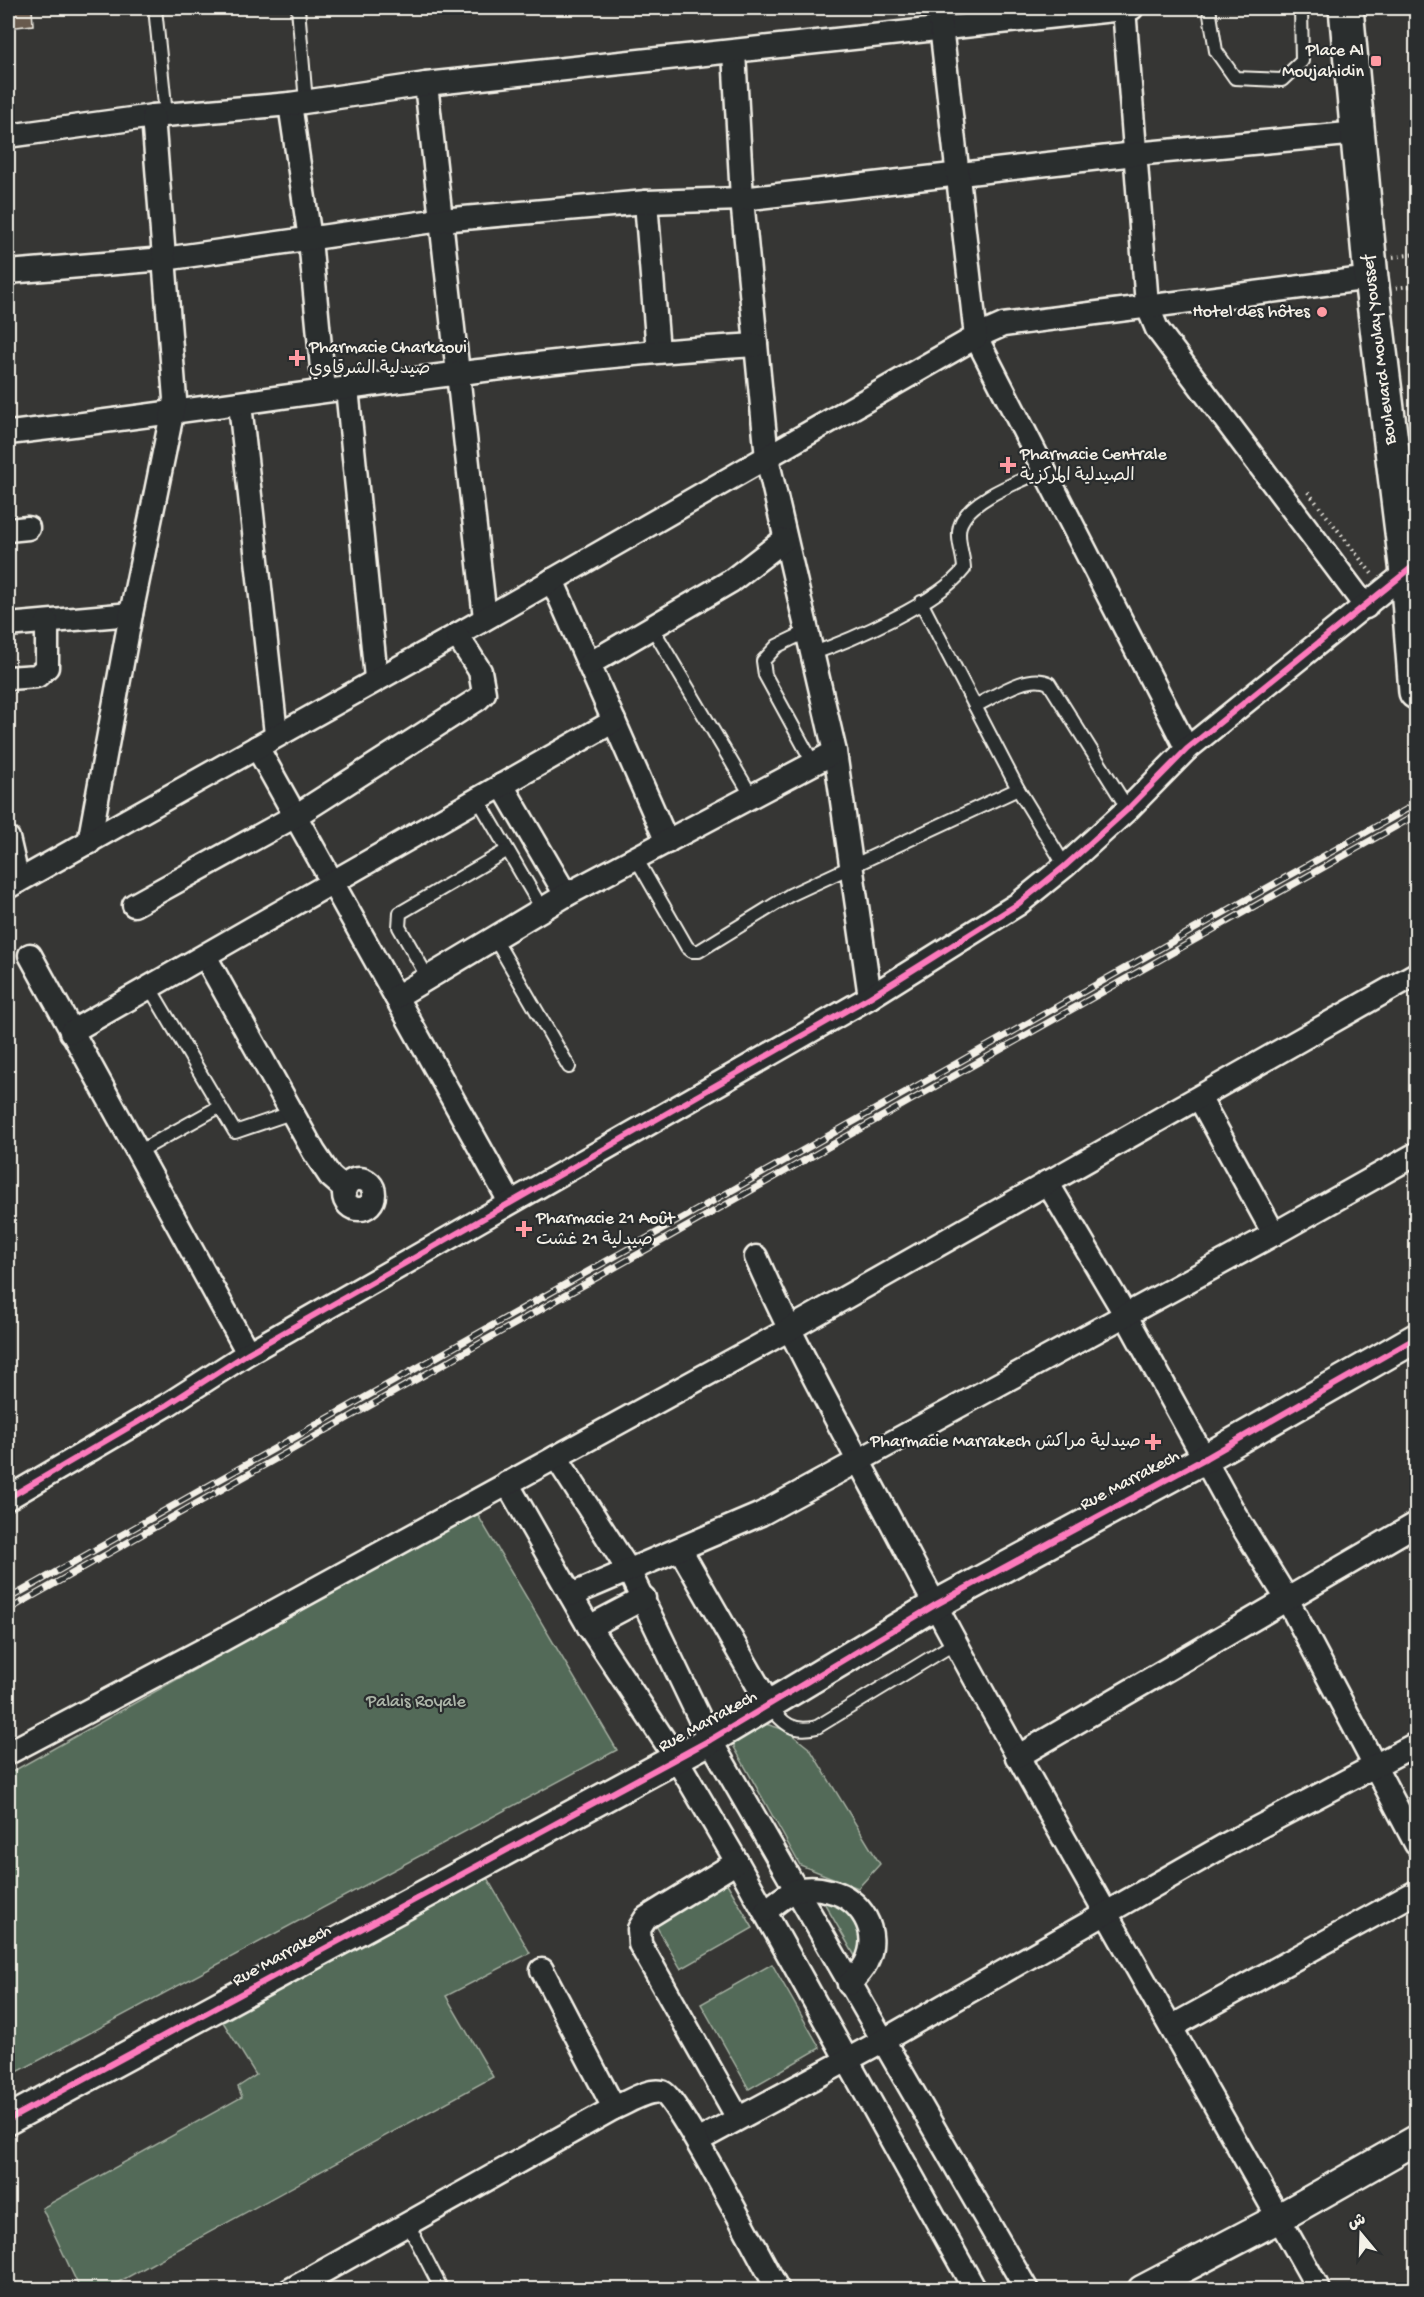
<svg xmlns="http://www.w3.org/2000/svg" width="1424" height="2297" viewBox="0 0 1424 2297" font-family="'Gochi Hand','Playpen Sans Arabic',sans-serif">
<rect width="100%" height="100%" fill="#363634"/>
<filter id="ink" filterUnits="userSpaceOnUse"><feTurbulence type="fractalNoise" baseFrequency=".0167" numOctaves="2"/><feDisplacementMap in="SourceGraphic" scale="12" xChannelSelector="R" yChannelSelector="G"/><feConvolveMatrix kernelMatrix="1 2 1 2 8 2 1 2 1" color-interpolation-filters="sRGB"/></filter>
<g filter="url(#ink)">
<g fill="#536b59" stroke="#a4aea0" stroke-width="1.5">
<polygon points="476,1512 617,1750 8,2077 8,1774"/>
<polygon points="762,1723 786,1730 810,1749 880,1864 858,1888 800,1865 734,1747 734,1734"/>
<polygon points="486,1876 530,1953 446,1996 493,2077 106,2289 80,2289 42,2208 242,2097 238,2087 256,2075 223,2022"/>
<polygon points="725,1880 753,1928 681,1969 654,1922"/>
<polygon points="836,1900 860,1923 861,1947 855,1956 823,1901"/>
<polygon points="772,1964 820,2048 749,2089 701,2004"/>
</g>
<polygon fill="#675a4e" stroke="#f4f1e8" stroke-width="1.5" points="8,8 32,8 33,25 8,28"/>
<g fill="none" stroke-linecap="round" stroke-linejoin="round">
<defs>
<g id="service">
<polyline points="155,8 166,115"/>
<polyline points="298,8 306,102"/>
<polyline points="1209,8 1216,51 1235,78 1282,80 1302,61 1301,8"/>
<polyline points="921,602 1018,789 1065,866"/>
<polyline points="653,629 751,795"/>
<polyline points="806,632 777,646 763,661 765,675 813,763"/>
<path d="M811 654C852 640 939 602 964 569 964 556 956 539 960 526 968 499 1021 481 1045 470"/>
<path d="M975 706C996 696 1027 673 1049 683L1128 809"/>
<polyline points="478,799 542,909"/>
<polyline points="636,858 687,947 692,951 699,951 790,895 1018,789"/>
<polyline points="495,939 569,1067"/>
<polyline points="428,978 399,927 400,913 506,851"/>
<polyline points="150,988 235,1132 291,1113"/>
<polyline points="138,1152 219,1107"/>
<path d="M769 1705C783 1724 793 1733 817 1727L955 1643"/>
<polyline points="408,2224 442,2290"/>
</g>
<g id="minor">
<polyline points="1124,8 1147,305 1157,329 1366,607"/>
<polyline points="734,52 742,199 767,458 835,752 870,997"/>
<polyline points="426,84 485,618"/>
<polyline points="290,104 310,239 324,390"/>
<polyline points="8,136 153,116 290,104 426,84 1132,8"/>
<polyline points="646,202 658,351"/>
<polyline points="8,272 164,259 441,220 646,202 742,199 1135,154 1358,133"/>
<polyline points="347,388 376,678"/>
<polyline points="240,404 276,734"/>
<path d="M8 433C257 404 505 359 756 345"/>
<polyline points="8,530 28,528"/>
<polyline points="552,580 667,842"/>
<polyline points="8,625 131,614"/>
<polyline points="589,664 731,581 784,540"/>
<polyline points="8,678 37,676 47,667 47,622"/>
<polyline points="257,747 510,1202"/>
<polyline points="1187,749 976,337 1003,325 1371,278"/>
<polyline points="502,785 566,895"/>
<polyline points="8,838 18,881"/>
<polyline points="89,843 131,614 175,399 153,116"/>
<polyline points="8,887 457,635 976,337 939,8"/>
<polyline points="134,905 297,815 478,699 484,693 480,671 457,635"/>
<polyline points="30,955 248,1353"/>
<polyline points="205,956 314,1152 330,1176 345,1189"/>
<polyline points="396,997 566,895 835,752"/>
<polyline points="71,1032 614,721"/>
<polyline points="1200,1099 1274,1234"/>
<circle cx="359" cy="1194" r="15"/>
<polyline points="1047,1182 1125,1314 1233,1511 1287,1599 1416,1844"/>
<path d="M756 1257C797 1351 848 1440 896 1531 1030 1787 1178 2036 1319 2290"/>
<polyline points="556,1457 629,1571 710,1740 1027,2290"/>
<polyline points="507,1483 589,1627 676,1758 737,1862 975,2290"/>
<polyline points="8,1498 167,1405 248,1353 870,997 1018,904 1065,866 1128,809 1187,749 1414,566"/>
<polyline points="680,1549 769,1705"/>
<polyline points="571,1595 761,1514 1274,1234 1416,1154"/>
<polyline points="589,1627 644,1598"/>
<polyline points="8,1753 222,1640 788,1330 1416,974"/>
<polyline points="1017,1757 1416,1524"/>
<polyline points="737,1862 646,1918 639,1929 640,1944 738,2118"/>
<path d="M766 1911C775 1904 786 1894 797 1890 808 1887 819 1888 830 1891 860 1898 882 1931 866 1963 862 1971 855 1978 849 1984"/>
<polyline points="542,1970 614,2108"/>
<polyline points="1171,2027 1416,1892"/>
<polyline points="697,2141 884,2040 1227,1844 1416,1744"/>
<path d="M290 2290 614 2108C627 2103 647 2089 662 2092 676 2094 764 2265 778 2290"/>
</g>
<g id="tertiary">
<polyline points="8,2120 710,1740 935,1605 1206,1458 1416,1338"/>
<polyline points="1142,2290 1279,2218 1416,2140"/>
</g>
<polyline id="secondary" points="1346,8 1371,278 1407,573 1416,692"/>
</defs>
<use href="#service" stroke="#f4f1e8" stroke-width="16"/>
<use href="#minor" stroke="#f4f1e8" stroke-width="27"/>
<use href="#tertiary" stroke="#f4f1e8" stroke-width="33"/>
<use href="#secondary" stroke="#f4f1e8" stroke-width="38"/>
<g stroke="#f4f1e8" stroke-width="4" stroke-dasharray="1.5 4.5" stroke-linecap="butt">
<polyline points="1393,257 1416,254"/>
<polyline points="1396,288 1416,285"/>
<polyline points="1308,492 1372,574"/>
</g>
<use href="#service" stroke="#2a2d2e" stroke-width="12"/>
<use href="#minor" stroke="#2a2d2e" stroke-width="22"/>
<use href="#tertiary" stroke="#2a2d2e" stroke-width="28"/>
<use href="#secondary" stroke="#2a2d2e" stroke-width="33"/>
<defs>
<g id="rail">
<polyline points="8,1599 1416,804"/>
<polyline points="8,1610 1416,815"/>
</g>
</defs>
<use href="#rail" stroke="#f4f1e8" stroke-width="7"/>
<use href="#rail" stroke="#2a2d2e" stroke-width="4.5" stroke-dasharray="14" stroke-linecap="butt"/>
<defs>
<g id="cycleway">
<polyline points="8,1498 167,1405 248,1353 870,997 1018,904 1065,866 1128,809 1187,749 1416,564"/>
<polyline points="8,2120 710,1740 935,1605 1206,1458 1416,1338"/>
</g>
</defs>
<use href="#cycleway" stroke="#2a2d2e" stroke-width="10"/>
<use href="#cycleway" stroke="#fd7abc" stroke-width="6"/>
</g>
</g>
<g fill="#ff9aa2" stroke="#2a2d2e" stroke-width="2">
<rect x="1370" y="55" width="12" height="12" rx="3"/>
<circle cx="1322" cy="312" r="6"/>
<path d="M294 349h6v6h6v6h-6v6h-6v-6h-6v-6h6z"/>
<path d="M1005 456h6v6h6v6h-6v6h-6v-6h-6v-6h6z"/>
<path d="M521 1220h6v6h6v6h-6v6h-6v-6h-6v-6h6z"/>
<path d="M1150 1433h6v6h6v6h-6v6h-6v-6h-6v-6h6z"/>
</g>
<g text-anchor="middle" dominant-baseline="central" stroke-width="4.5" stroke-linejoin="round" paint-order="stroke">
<g font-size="18" fill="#f4f1e8" stroke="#2a2d2e" text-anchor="end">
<text x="1364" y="51">Place Al<tspan x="1364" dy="21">Moujahidin</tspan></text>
<text x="1310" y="312">Hotel des hôtes</text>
<text x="309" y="348" text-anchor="start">Pharmacie Charkaoui<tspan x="309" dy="21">صيدلية الشرقاوي</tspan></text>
<text x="1020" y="455" text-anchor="start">Pharmacie Centrale<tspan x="1020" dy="21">الصيدلية المركزية</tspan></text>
<text x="536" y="1219" text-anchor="start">Pharmacie 21 Août<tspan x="536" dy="21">صيدلية 21 غشت</tspan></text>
<text x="1141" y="1442">Pharmacie Marrakech صيدلية مراكش</text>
</g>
<g font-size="18" fill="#f4f1e8" stroke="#2a2d2e">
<text transform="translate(1380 350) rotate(-97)">Boulevard Moulay Youssef</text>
<text transform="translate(1130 1481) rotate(-28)">Rue Marrakech</text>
<text transform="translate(708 1722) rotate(-29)">Rue Marrakech</text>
<text transform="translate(282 1956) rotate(-29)">Rue Marrakech</text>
</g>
<g font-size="18" fill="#acb5a8" stroke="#2a2d2e">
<text x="416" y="1702">Palais Royale</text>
</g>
</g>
<rect width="1424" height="2297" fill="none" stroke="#2a2d2e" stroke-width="30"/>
<rect x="15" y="15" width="1394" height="2267" fill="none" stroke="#f4f1e8" stroke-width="2" filter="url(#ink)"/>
<g transform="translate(1361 2234) rotate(341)" stroke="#2a2d2e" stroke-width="4.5" paint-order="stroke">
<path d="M0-4.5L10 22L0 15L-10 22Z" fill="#f4f1e8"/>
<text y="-9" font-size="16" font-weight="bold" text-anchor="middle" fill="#f4f1e8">ش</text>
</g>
</svg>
